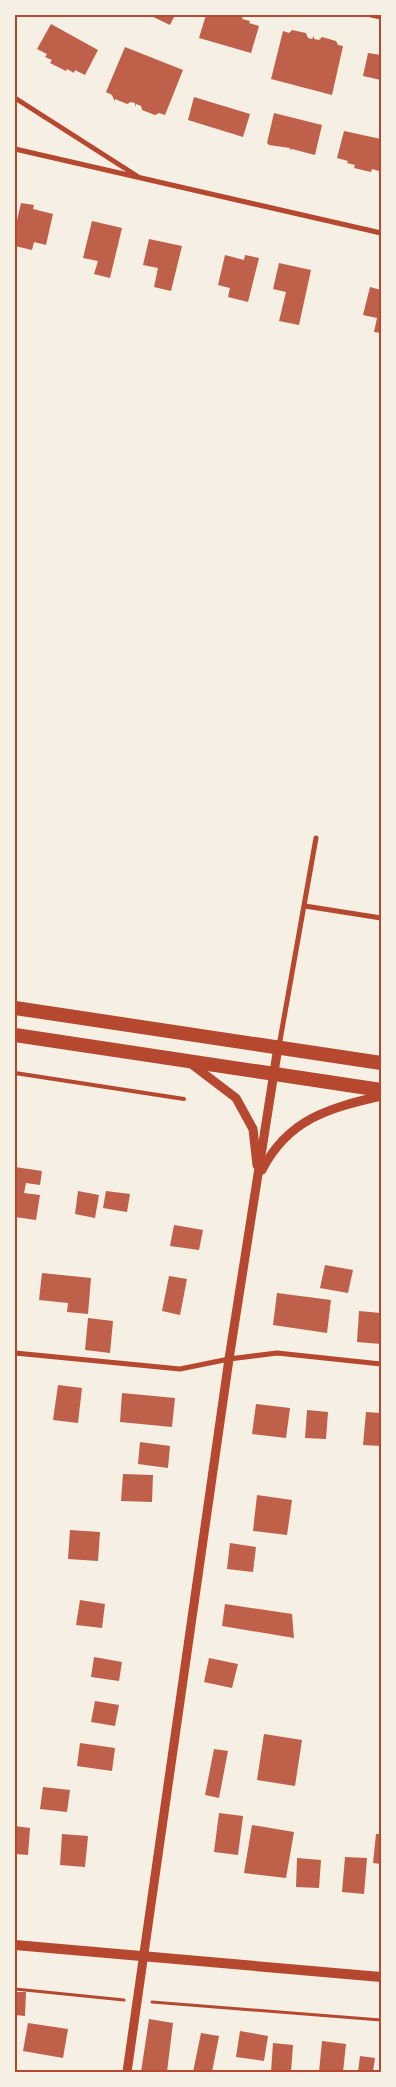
<svg xmlns="http://www.w3.org/2000/svg" width="396" height="2087" viewBox="0 0 396 2087" font-family="'Sofia Sans Condensed',sans-serif">
<rect width="100%" height="100%" fill="#f6efe4"/>
<g fill="#bf614a">
<polygon points="149,15 175,15 170,25"/>
<polygon points="206,15 241,15 243,16 242,19 250,21 249,23 259,26 251,53 199,38"/>
<polygon points="51,24 98,50 85,75 75,70 74,73 67,69 66,71 50,63 52,60 45,57 47,54 37,49"/>
<polygon points="292,30 306,33 308,38 312,39 314,36 314,39 319,40 322,37 336,41 338,45 343,46 332,95 271,79 283,31 289,33"/>
<polygon points="125,47 183,70 165,115 159,113 155,115 142,110 141,106 136,104 135,107 135,103 131,102 127,104 115,99 115,102 112,95 106,92"/>
<polygon points="368,53 381,55 381,80 363,76"/>
<polygon points="194,97 250,114 243,137 188,120"/>
<polygon points="274,113 322,125 315,155 292,149 290,150 290,148 269,145 267,143"/>
<polygon points="344,131 381,139 381,168 379,171 372,169 371,172 354,168 355,165 347,163 348,161 337,158"/>
<polygon points="21,203 34,205 33,209 53,214 46,245 34,242 32,250 15,246 15,229"/>
<polygon points="92,221 122,228 110,278 94,274 98,261 83,258"/>
<polygon points="149,239 182,246 171,291 154,287 158,268 143,265"/>
<polygon points="225,255 244,260 245,255 259,258 248,302 228,297 230,288 218,285"/>
<polygon points="279,263 311,270 299,325 279,321 286,292 273,289"/>
<polygon points="370,287 381,290 381,333 374,332 377,318 363,315"/>
<polygon points="15,1167 42,1171 40,1185 26,1183 24,1193 40,1195 36,1220 15,1217"/>
<polygon points="78,1191 99,1195 95,1218 75,1214"/>
<polygon points="106,1191 130,1194 127,1212 103,1208"/>
<polygon points="174,1225 203,1230 199,1250 170,1246"/>
<polygon points="325,1265 353,1270 348,1293 320,1288"/>
<polygon points="42,1273 91,1278 88,1314 67,1312 68,1303 39,1300"/>
<polygon points="169,1276 187,1279 180,1315 162,1311"/>
<polygon points="277,1293 331,1300 327,1333 273,1325"/>
<polygon points="359,1311 381,1313 381,1344 357,1342"/>
<polygon points="88,1318 113,1321 110,1353 85,1350"/>
<polygon points="58,1385 82,1388 78,1423 53,1420"/>
<polygon points="122,1393 175,1398 172,1427 120,1422"/>
<polygon points="256,1404 290,1408 286,1438 252,1434"/>
<polygon points="307,1410 328,1412 326,1439 305,1438"/>
<polygon points="366,1412 381,1413 381,1446 363,1445"/>
<polygon points="140,1442 170,1446 168,1468 138,1464"/>
<polygon points="123,1474 153,1475 152,1502 121,1501"/>
<polygon points="257,1495 292,1500 287,1535 253,1531"/>
<polygon points="70,1530 100,1532 98,1561 68,1559"/>
<polygon points="230,1543 256,1547 253,1572 227,1569"/>
<polygon points="80,1600 105,1604 102,1628 76,1625"/>
<polygon points="225,1604 292,1614 294,1638 222,1626"/>
<polygon points="94,1657 122,1662 119,1681 91,1677"/>
<polygon points="209,1658 238,1664 232,1688 204,1682"/>
<polygon points="95,1701 119,1705 115,1726 91,1722"/>
<polygon points="264,1734 302,1740 295,1786 257,1780"/>
<polygon points="80,1743 115,1748 112,1771 77,1766"/>
<polygon points="214,1749 228,1751 219,1798 205,1795"/>
<polygon points="43,1787 70,1790 67,1812 40,1809"/>
<polygon points="219,1813 243,1816 238,1855 214,1852"/>
<polygon points="252,1825 294,1832 286,1878 244,1873"/>
<polygon points="15,1826 30,1828 28,1855 15,1854"/>
<polygon points="62,1834 88,1836 85,1867 60,1865"/>
<polygon points="376,1834 381,1834 381,1864 373,1863"/>
<polygon points="345,1857 367,1858 364,1894 342,1892"/>
<polygon points="297,1858 321,1860 319,1888 296,1887"/>
<polygon points="15,1992 26,1992 25,2016 15,2015"/>
<polygon points="149,2019 173,2023 167,2072 141,2072"/>
<polygon points="28,2023 68,2029 63,2058 23,2051"/>
<polygon points="240,2031 268,2036 264,2061 236,2057"/>
<polygon points="201,2033 219,2036 212,2072 193,2072"/>
<polygon points="322,2041 346,2044 343,2072 319,2072"/>
<polygon points="273,2043 293,2045 291,2072 271,2072"/>
<polygon points="360,2056 375,2058 373,2072 358,2072"/>
</g>
<g fill="none" stroke-linecap="round" stroke-linejoin="round">
<g stroke="#b5482f" stroke-width="3">
<polyline points="15,1989 124,2000"/>
<polyline points="152,2002 381,2020"/>
</g>
<polyline stroke="#b5482f" stroke-width="4" points="15,1073 184,1099"/>
<g stroke="#b5482f" stroke-width="5">
<polyline points="371,15 381,17"/>
<polyline points="15,98 137,176"/>
<polyline points="15,149 381,233"/>
<polyline points="305,906 381,918"/>
<polyline points="279,1046 316,838"/>
<polyline points="15,1353 180,1369 229,1359 277,1353 381,1364"/>
</g>
<g stroke="#b5482f" stroke-width="9">
<polyline points="190,1063 236,1098 253,1129 257,1165"/>
<path d="M262 1170C288 1119 329 1108 381 1096"/>
<polyline points="127,2072 229,1359 278,1047"/>
</g>
<polyline stroke="#b5482f" stroke-width="10" points="15,1945 381,1977"/>
<g stroke="#b5482f" stroke-width="14">
<polyline points="15,1008 381,1063"/>
<polyline points="15,1035 381,1090"/>
</g>
</g>
<rect width="396" height="2087" fill="none" stroke="#f6efe4" stroke-width="32"/>
<rect x="16" y="16" width="364" height="2055" fill="none" stroke="#b5482f" stroke-width="2"/>
</svg>
